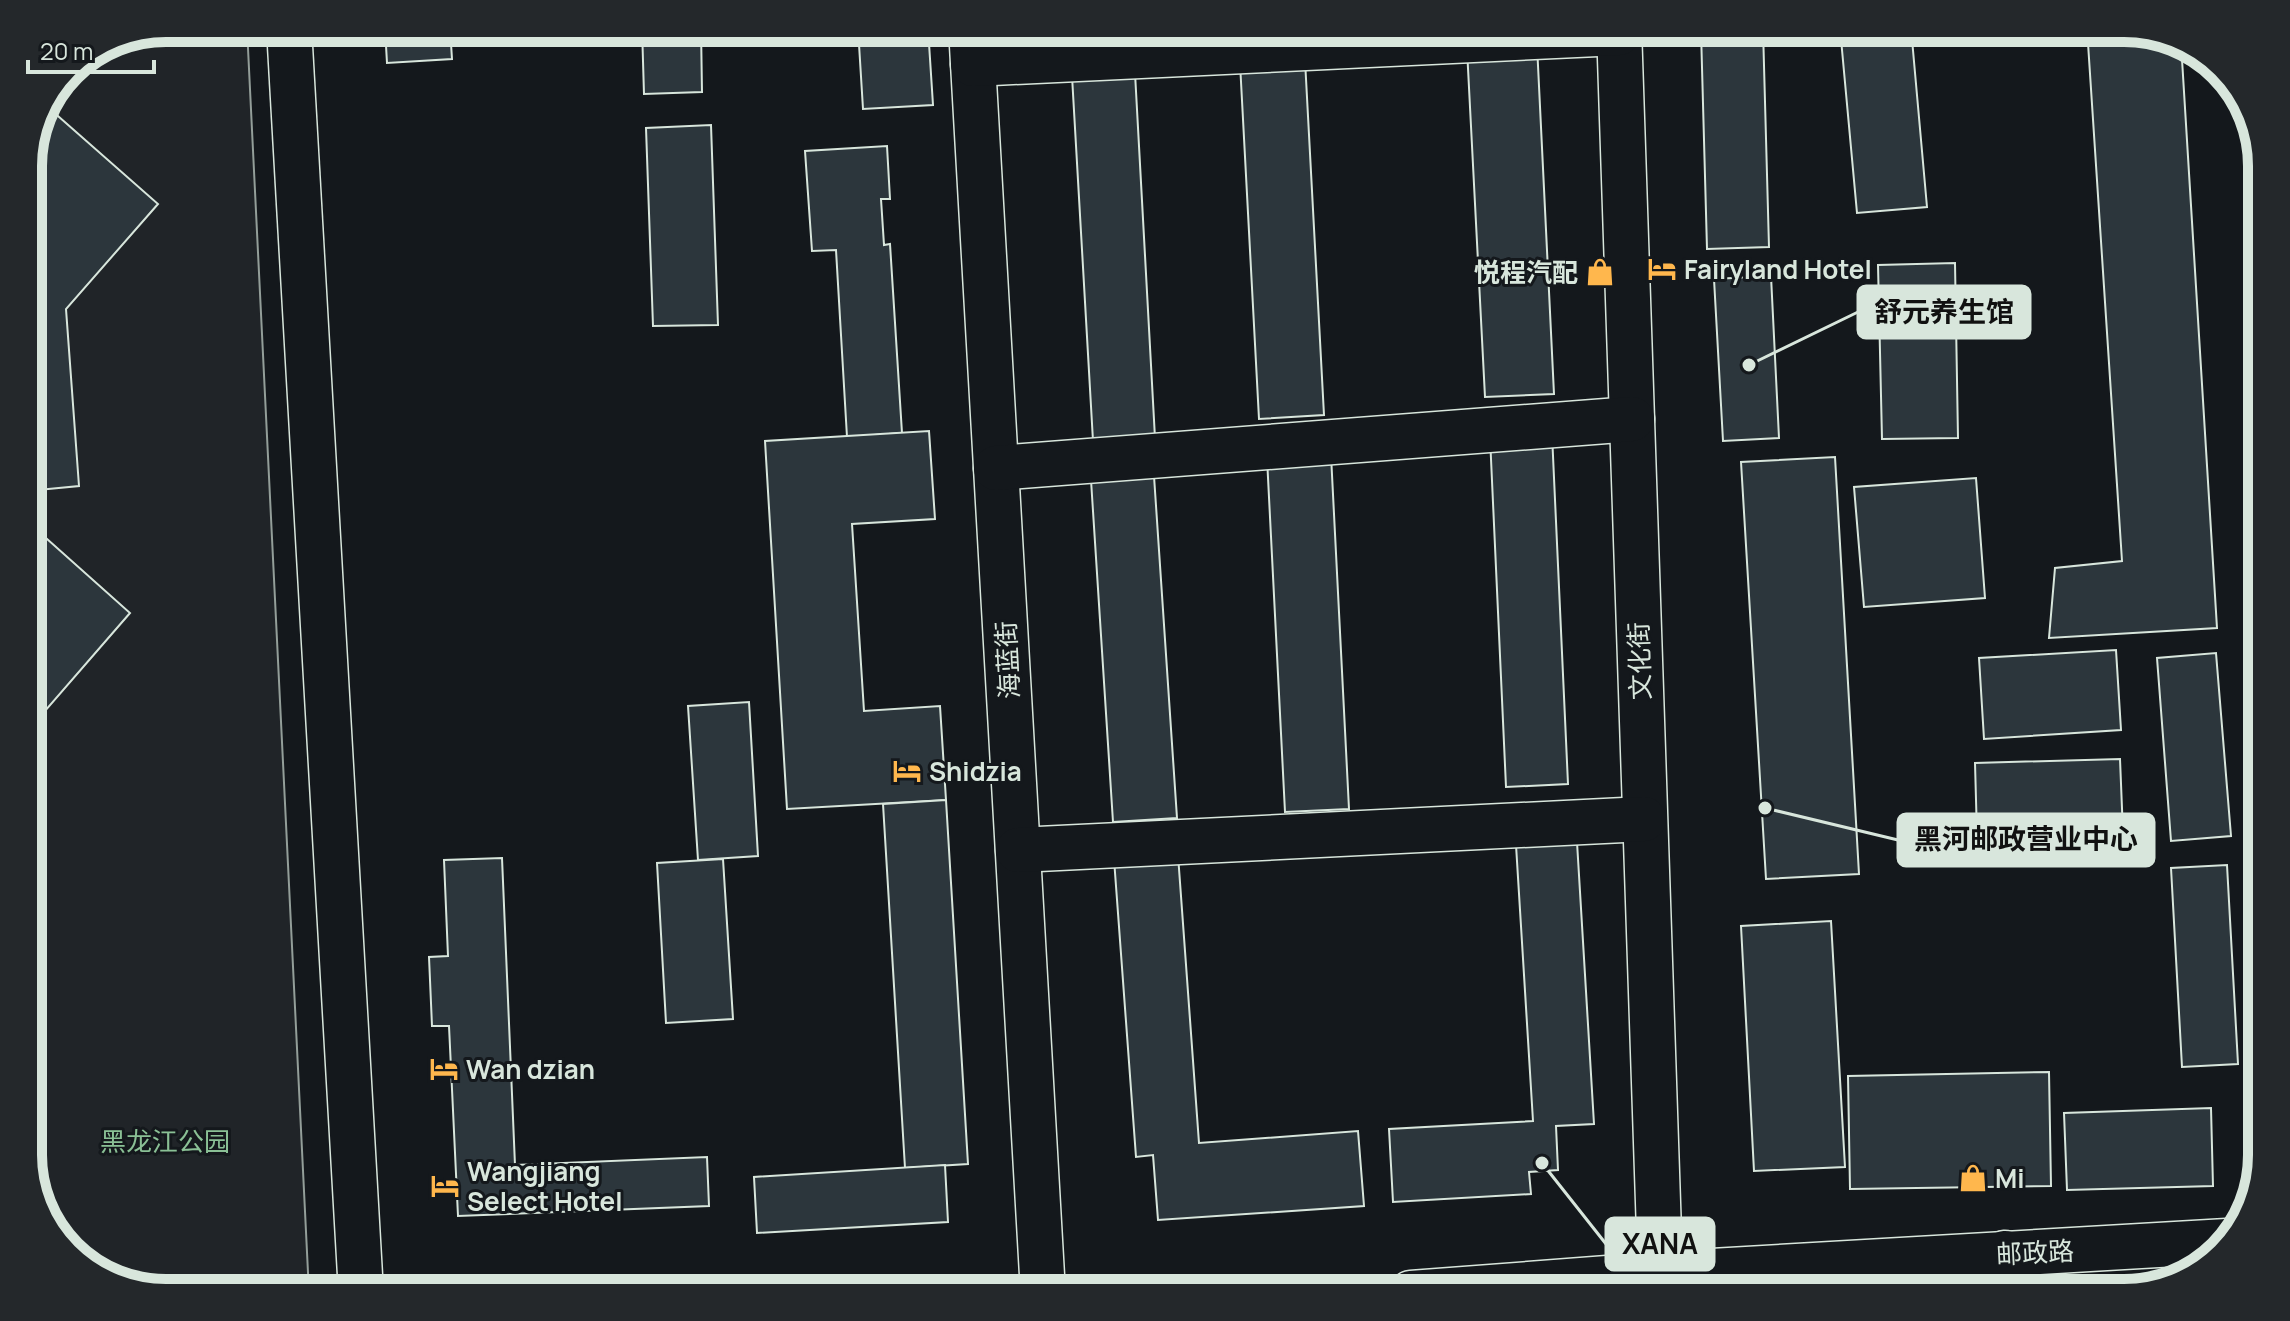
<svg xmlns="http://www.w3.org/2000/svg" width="2290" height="1321" viewBox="0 0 2290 1321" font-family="Manrope,'Noto Sans SC',sans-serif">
<rect width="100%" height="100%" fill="#14181c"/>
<polygon fill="#202428" stroke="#939e99" stroke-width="2" points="166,28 247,28 309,1293 166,1293 97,1275 51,1231 28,1164 28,157 69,68 113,38"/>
<g fill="#2c363c" stroke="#d8e6dc" stroke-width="2">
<polygon points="385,28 450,28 452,59 387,63"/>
<polygon points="642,28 701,28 702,92 644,94"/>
<polygon points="858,28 928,28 933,105 863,109"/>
<polygon points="1840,28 1911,28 1927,207 1857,213"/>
<polygon points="2087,28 2124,28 2181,43 2217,628 2049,638 2055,568 2122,561"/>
<polygon points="1763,29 1769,247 1707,249 1701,31"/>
<polygon points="1537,45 1554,394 1485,397 1467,49"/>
<polygon points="1305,60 1324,415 1259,419 1240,63"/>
<polygon points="1135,73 1155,438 1093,441 1072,76"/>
<polygon points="50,109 158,204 66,309 79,486 28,491 28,157"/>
<polygon points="711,125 718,325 653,326 646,128"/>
<polygon points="887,146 890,199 881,199 884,245 890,244 902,433 847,437 836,250 812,251 805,151"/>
<polygon points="1955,263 1958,438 1882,439 1878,265"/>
<polygon points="1771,276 1779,438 1723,441 1714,279"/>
<polygon points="929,431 935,519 852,524 864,711 940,706 946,800 787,809 765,441"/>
<polygon points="1552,434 1568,784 1506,787 1490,437"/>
<polygon points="1331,455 1349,809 1285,812 1267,458"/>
<polygon points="1835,457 1859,874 1766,879 1741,462"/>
<polygon points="1154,476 1177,818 1113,822 1091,480"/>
<polygon points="1976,478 1985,598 1864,607 1854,487"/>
<polygon points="28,522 130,613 32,726 28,723"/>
<polygon points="2116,650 2121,730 1984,739 1979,658"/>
<polygon points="2216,653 2231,836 2171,841 2157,658"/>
<polygon points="749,702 758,856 698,860 688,706"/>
<polygon points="2120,759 2123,833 1977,836 1975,763"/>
<polygon points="946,800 968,1164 905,1168 883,804"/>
<polygon points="1577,842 1594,1124 1556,1126 1558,1170 1529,1172 1531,1194 1393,1202 1389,1129 1533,1121 1516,845"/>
<polygon points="1178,855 1199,1143 1358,1131 1364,1206 1158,1220 1153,1155 1136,1157 1114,859"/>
<polygon points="502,858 515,1165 707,1157 709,1206 458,1216 449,1026 432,1026 429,957 448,956 444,860"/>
<polygon points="723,859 733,1019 666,1023 657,863"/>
<polygon points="2227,865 2238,1064 2182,1067 2171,868"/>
<polygon points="1831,921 1845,1167 1754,1171 1741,926"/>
<polygon points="2049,1072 2051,1186 1850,1189 1848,1076"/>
<polygon points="2211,1108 2213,1186 2067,1190 2064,1113"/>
<polygon points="945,1165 948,1222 757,1233 754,1177"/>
</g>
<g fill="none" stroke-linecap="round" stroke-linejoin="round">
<defs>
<g id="minor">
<polyline points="289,28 361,1293"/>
<polyline points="971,28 1043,1293"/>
<polyline points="1619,28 1661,1293"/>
<polyline points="973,64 1619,33"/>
<polyline points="996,468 1632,419"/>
<polyline points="1018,850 1644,819"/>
<polyline points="2005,1253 2008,1293"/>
<polyline points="1411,1293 1660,1274 2227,1241"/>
</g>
</defs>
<use href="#minor" stroke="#d8e6dc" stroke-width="47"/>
<use href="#minor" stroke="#14181c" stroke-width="44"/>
</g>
<defs>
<symbol id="hotel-bare" viewBox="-9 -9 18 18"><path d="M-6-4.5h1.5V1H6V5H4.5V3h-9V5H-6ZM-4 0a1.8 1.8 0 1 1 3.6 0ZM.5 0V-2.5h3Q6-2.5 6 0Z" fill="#ffb74d" stroke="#14181c" stroke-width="2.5" paint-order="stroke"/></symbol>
<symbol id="shop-bare" viewBox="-9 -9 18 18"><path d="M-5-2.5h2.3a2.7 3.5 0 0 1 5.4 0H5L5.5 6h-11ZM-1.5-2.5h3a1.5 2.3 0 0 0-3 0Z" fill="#ffb74d" stroke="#14181c" stroke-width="2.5" paint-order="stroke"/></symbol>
</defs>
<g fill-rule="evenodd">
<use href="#hotel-bare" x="1642" y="249" width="40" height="40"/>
<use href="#shop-bare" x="1580" y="252" width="40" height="40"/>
<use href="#hotel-bare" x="887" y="751" width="40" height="40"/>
<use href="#hotel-bare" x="424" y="1049" width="40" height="40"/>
<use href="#shop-bare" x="1953" y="1158" width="40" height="40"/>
<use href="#hotel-bare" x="425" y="1166" width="40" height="40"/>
</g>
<g text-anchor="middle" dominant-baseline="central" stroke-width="6" stroke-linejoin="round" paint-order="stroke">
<g font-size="26" font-weight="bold" fill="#d8e6dc" stroke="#14181c" text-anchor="start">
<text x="1684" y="269">Fairyland Hotel</text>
<text x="1578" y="272" text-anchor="end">悦程汽配</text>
<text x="929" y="771">Shidzia</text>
<text x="466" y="1069">Wan dzian</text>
<text x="467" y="1171">Wangjiang<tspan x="467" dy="30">Select Hotel</tspan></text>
<text x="1995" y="1178">Mi</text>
</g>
<g font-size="26" fill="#d8e6dc" stroke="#14181c">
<text transform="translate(1007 660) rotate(-93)">海蓝街</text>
<text transform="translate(1639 661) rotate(-92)">文化街</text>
<text transform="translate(2035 1252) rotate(-3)">邮政路</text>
</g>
<g font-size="26" fill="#8ac095" stroke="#14181c">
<text x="165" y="1141">黑龙江公园</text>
</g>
</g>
<path d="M0 0H2290V1321H0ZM166 42H2124A124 124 0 0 1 2248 166V1155A124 124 0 0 1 2124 1279H166A124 124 0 0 1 42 1155V166A124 124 0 0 1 166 42Z" fill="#24282b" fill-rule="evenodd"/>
<path fill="none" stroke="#d8e6dc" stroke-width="10" d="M166 42H2124A124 124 0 0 1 2248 166V1155A124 124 0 0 1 2124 1279H166A124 124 0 0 1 42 1155V166A124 124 0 0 1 166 42Z"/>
<path fill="none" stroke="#d8e6dc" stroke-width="3" d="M1749 365L1858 312M1765 808L1898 840M1542 1163L1606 1244"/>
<g fill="#d8e6dc" stroke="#14181c" stroke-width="3">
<circle cx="1749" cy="365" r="8"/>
<circle cx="1765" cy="808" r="8"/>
<circle cx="1542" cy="1163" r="8"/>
</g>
<g fill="#d8e6dc" stroke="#d8e6dc" stroke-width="3">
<rect x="1858" y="286" width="172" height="52" rx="8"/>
<rect x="1898" y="814" width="256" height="52" rx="8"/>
<rect x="1606" y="1218" width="108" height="52" rx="8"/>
</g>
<g font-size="28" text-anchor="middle" font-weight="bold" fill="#111">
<text x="1944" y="322">舒元养生馆</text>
<text x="2026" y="849">黑河邮政营业中心</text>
<text x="1660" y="1254">XANA</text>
</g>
<path d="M28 60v12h126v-12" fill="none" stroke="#d8e6dc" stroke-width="4"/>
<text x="40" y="60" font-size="24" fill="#d8e6dc" stroke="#14181c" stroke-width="6" paint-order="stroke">20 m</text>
</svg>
